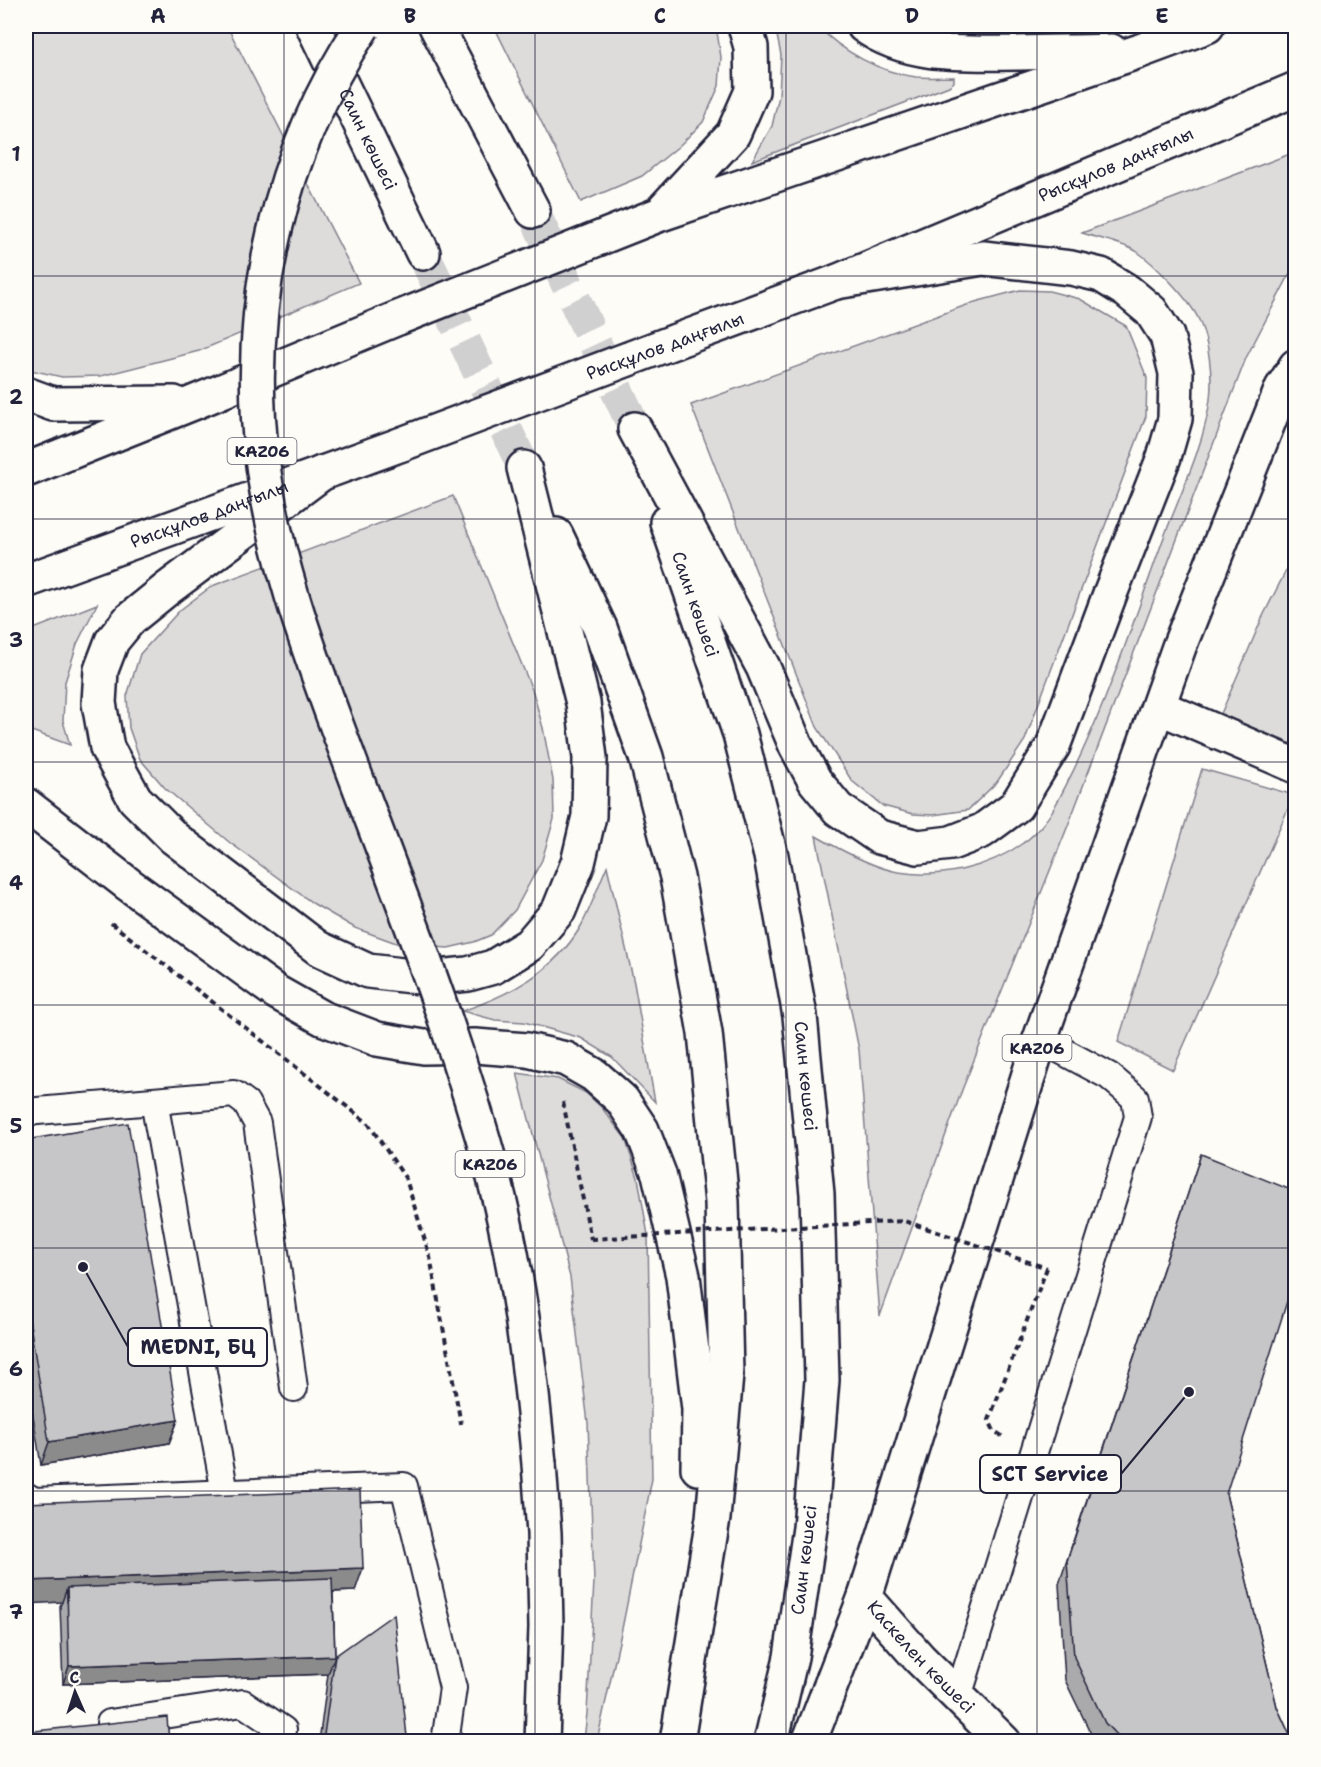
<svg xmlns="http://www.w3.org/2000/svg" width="1321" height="1767" viewBox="0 0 1321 1767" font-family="'Shantell Sans',sans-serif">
<rect width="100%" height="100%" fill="#fdfcf7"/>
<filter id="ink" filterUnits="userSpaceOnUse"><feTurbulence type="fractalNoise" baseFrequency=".0167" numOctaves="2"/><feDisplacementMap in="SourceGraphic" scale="12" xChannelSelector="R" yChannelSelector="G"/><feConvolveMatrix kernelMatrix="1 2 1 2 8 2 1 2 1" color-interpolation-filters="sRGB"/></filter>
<g filter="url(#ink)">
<g fill="#dddcdb" stroke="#807f8b" stroke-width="1.5">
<polygon points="26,26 227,26 359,283 199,351 101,376 62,377 26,369"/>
<polygon points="494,26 716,26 721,57 719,86 703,122 679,146 642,176 581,202"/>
<path d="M775 26H818C841 51 881 73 916 77 929 78 941 77 954 77V82L949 86 752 161 772 126 779 96 781 55Z"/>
<path d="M1295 152V264L1246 358 1069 823 962 1090 880 1316 859 1050 816 836C837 848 874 868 898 872 940 879 988 868 1023 843 1034 836 1048 819 1054 808 1101 723 1131 628 1164 537 1180 495 1205 443 1210 399 1213 374 1209 343 1199 320 1190 300 1154 263 1136 251 1122 243 1098 238 1082 233Z"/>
<polygon points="1020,290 1049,291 1080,299 1126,326 1147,378 1146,416 1025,740 997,782 968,810 933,815 913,814 883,806 852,781 817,727 691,405 975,302"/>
<polygon points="453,496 533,692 543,728 553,780 554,819 542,860 515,910 491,935 474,942 448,948 399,944 355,928 314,904 229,842 165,788 140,759 129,728 127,696 140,654 180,610 212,586"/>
<polygon points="1295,553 1295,766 1214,730 1263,616"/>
<polygon points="97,604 77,644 65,682 63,721 70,745 26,729 26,632"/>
<polygon points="1202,769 1294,795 1173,1070 1118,1042"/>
<path d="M607 866 634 983 655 1102 612 1057 581 1038 524 1022 495 1020 462 1011C510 995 555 971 581 926 591 908 598 886 607 866Z"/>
<polygon points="517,1073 558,1079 586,1093 602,1108 625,1138 638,1178 648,1235 652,1479 623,1624 597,1741 584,1741 587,1713 594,1581 588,1423 570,1277"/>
</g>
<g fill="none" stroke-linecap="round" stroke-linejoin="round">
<g stroke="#d1d0d1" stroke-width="33" stroke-dasharray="33 16" stroke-linecap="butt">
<polyline points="533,211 635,429"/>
<polyline points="423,253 524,468"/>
</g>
<defs>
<g id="service">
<polyline points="154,1101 225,1493"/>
<polyline points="26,1112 234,1094 246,1103 257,1123 294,1388"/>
<polyline points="26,1496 34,1501 404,1486 453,1688 445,1742"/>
<polyline points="958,1697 1138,1117 1135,1098 1109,1076 1040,1039"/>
<polyline points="110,1723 243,1703 283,1730 281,1742"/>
</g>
<g id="minor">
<polyline points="1159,707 1296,766"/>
<path id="s1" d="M865 1597 920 1659 1004 1742"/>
</g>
<g id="primary">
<path id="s2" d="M313 26 423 253"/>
<polyline points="436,26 533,211"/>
<path d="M864 26C908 58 968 53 1019 53 1050 52 1081 52 1111 51"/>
<polyline points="662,211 733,134 752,91 751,47 745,26"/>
<polyline points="658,215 1140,51 1207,26"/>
<path id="s3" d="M676 341 836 282 1296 89"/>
<polyline points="26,394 53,404 174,403"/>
<polyline points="635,429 763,667 796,746 815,781 838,809 879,837 918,847 951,843 982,831 1016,806 1053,746 1110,594 1164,457 1175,419 1176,373 1167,336 1151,311 1127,291 1101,275 1071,268 983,258 836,282"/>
<polyline points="26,470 193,403 398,318"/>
<polyline points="322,473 167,589 130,619 112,641 101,670 99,703 107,748 135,799 174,838 318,948 368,971 428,978 468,974 493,967 529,945 559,910 578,863 589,816 590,758 583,703 524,468"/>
<path id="s4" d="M667 522 740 734 771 856 800 1016 817 1194 822 1380 810 1528 791 1657 771 1742"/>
<polyline points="556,535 600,628 646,757 677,877 705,1033 722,1202 726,1375 713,1518 677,1742"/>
<path id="s5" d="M26 581 402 444"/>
<polyline points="26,805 128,884 276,992 322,1018 377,1039 424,1047 475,1046 527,1050 566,1059 594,1075 622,1100 642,1130 659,1174 683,1276 699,1409 698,1468"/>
</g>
<g id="trunk">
<polyline points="539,1464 544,1533 546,1627 542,1742"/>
<polyline points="809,1742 865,1597 1040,1039 1179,647 1282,388 1296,366"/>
</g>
</defs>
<use href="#service" stroke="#22223b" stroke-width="30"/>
<use href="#minor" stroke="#22223b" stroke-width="38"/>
<use href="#primary" stroke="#22223b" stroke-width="38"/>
<use href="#trunk" stroke="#22223b" stroke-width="38"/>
<g stroke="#22223b" stroke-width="4" stroke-dasharray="6 4.5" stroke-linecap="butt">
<polyline points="111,923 368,1123 406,1179 430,1257 461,1424"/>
<polyline points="563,1102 591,1239"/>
<polyline points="1002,1436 994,1431 989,1420 1047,1268"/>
</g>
<use href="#service" stroke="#fdfcf7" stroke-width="26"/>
<use href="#minor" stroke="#fdfcf7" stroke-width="33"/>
<use href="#primary" stroke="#fdfcf7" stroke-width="33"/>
<use href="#trunk" stroke="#fdfcf7" stroke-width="33"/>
<defs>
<g id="primary-bridge">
<polyline points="398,318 658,215"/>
<polyline points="402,444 676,341"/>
</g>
<path id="trunk-bridge" d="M363 26C279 152 244 306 262 457 273 552 306 643 339 732 375 829 413 925 446 1022 463 1072 479 1123 493 1174 518 1268 530 1366 539 1464"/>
</defs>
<use href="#primary-bridge" stroke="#22223b" stroke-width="38" stroke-linecap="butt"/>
<use href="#trunk-bridge" stroke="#22223b" stroke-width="38" stroke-linecap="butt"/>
<polyline stroke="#22223b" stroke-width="4" stroke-dasharray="6 4.5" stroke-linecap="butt" points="591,1239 904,1221 1047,1268"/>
<use href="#primary-bridge" stroke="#fdfcf7" stroke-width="33"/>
<use href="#trunk-bridge" stroke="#fdfcf7" stroke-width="33"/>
</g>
<g fill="#aaaaac" stroke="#22223b" stroke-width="1.5">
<polygon points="26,1140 178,1420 169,1443 41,1465 26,1372"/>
<polygon points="1201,1154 1226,1494 1277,1707 1293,1742 1095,1742 1065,1680 1059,1584"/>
<polygon points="26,1503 355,1591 333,1592 335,1656 406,1742 319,1742 328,1674 63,1684 60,1606 62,1602"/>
</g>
<g fill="#8b8b8c" stroke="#22223b" stroke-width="1.5">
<polygon points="178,1420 169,1443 41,1465 49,1442"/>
<polygon points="363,1568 355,1591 67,1602 67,1588 62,1602 26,1604 26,1581"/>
<polygon points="335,1656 328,1674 63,1684 69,1666"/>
</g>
<g fill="#c6c6c8" stroke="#22223b" stroke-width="1.5">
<polygon points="128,1123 178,1420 49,1442 26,1299 26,1140"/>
<polygon points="1201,1154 1296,1192 1296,1273 1226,1494 1277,1707 1293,1742 1123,1742 1105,1723 1074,1657 1067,1561"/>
<polygon points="360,1490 363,1568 26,1581 26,1503"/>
<polygon points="332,1578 335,1656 69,1666 67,1588"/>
<polygon points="394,1614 407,1737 406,1742 323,1742 335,1656"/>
<polygon points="167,1717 169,1742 26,1742 26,1732"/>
</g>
</g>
<path fill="none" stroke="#22223b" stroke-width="1.5" stroke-opacity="0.55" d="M284 26V1742M535 26V1742M786 26V1742M1037 26V1742M26 276H1296M26 519H1296M26 762H1296M26 1005H1296M26 1248H1296M26 1491H1296"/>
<g text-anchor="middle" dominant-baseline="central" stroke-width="5" stroke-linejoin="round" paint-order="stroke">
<g fill="#fdfcf7" stroke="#646373" stroke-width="1.5">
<rect x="227.5" y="438" width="69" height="26" rx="4.5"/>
<rect x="1002.5" y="1035" width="69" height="26" rx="4.5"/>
<rect x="455.5" y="1151" width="69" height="26" rx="4.5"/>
</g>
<g font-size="16" font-weight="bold" fill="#22223b">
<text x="262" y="451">KАZ06</text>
<text x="1037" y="1048">KАZ06</text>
<text x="490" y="1164">KАZ06</text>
</g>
<g font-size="18" fill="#22223b" stroke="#fdfcf7">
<text stroke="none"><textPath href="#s2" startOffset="126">Саин көшесі</textPath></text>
<text stroke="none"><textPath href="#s3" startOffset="474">Рысқұлов даңғылы</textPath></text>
<text transform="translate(665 346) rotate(-20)">Рысқұлов даңғылы</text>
<text stroke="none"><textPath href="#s5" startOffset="195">Рысқұлов даңғылы</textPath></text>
<text stroke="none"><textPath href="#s4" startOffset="87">Саин көшесі</textPath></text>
<text stroke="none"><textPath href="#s4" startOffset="573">Саин көшесі</textPath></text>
<text transform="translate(804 1560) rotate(-83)">Саин көшесі</text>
<text stroke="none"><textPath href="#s1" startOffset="82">Каскелен көшесі</textPath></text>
</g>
</g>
<path fill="none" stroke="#22223b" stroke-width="2" d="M83 1267L128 1347M1189 1392L1121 1474"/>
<g fill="#22223b" stroke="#fdfcf7" stroke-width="2">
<circle cx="83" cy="1267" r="6"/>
<circle cx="1189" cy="1392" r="6"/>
</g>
<g fill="#fdfcf7" stroke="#22223b" stroke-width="2">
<rect x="128" y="1328" width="139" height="38" rx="6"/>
<rect x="980" y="1455" width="141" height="38" rx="6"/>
</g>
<g font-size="20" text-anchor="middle" font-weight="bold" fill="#22223b">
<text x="198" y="1354">MEDNI, БЦ</text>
<text x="1050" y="1481">SCT Service</text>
</g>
<rect width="1321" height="1767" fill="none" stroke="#fdfcf7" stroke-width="66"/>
<g transform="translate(75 1692) rotate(357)" stroke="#fdfcf7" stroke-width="4.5" paint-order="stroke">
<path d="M0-4.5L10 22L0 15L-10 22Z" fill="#22223b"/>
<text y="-9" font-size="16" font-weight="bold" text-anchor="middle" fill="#22223b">С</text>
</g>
<rect x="33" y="33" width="1255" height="1701" fill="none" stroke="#22223b" stroke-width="2"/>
<g font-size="20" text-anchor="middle" font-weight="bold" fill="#22223b">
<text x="158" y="23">A</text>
<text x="410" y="23">B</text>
<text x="660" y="23">C</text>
<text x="912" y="23">D</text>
<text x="1162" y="23">E</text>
<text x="16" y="161">1</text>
<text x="16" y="404">2</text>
<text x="16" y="647">3</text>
<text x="16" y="890">4</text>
<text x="16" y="1133">5</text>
<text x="16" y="1376">6</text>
<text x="16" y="1619">7</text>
</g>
</svg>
